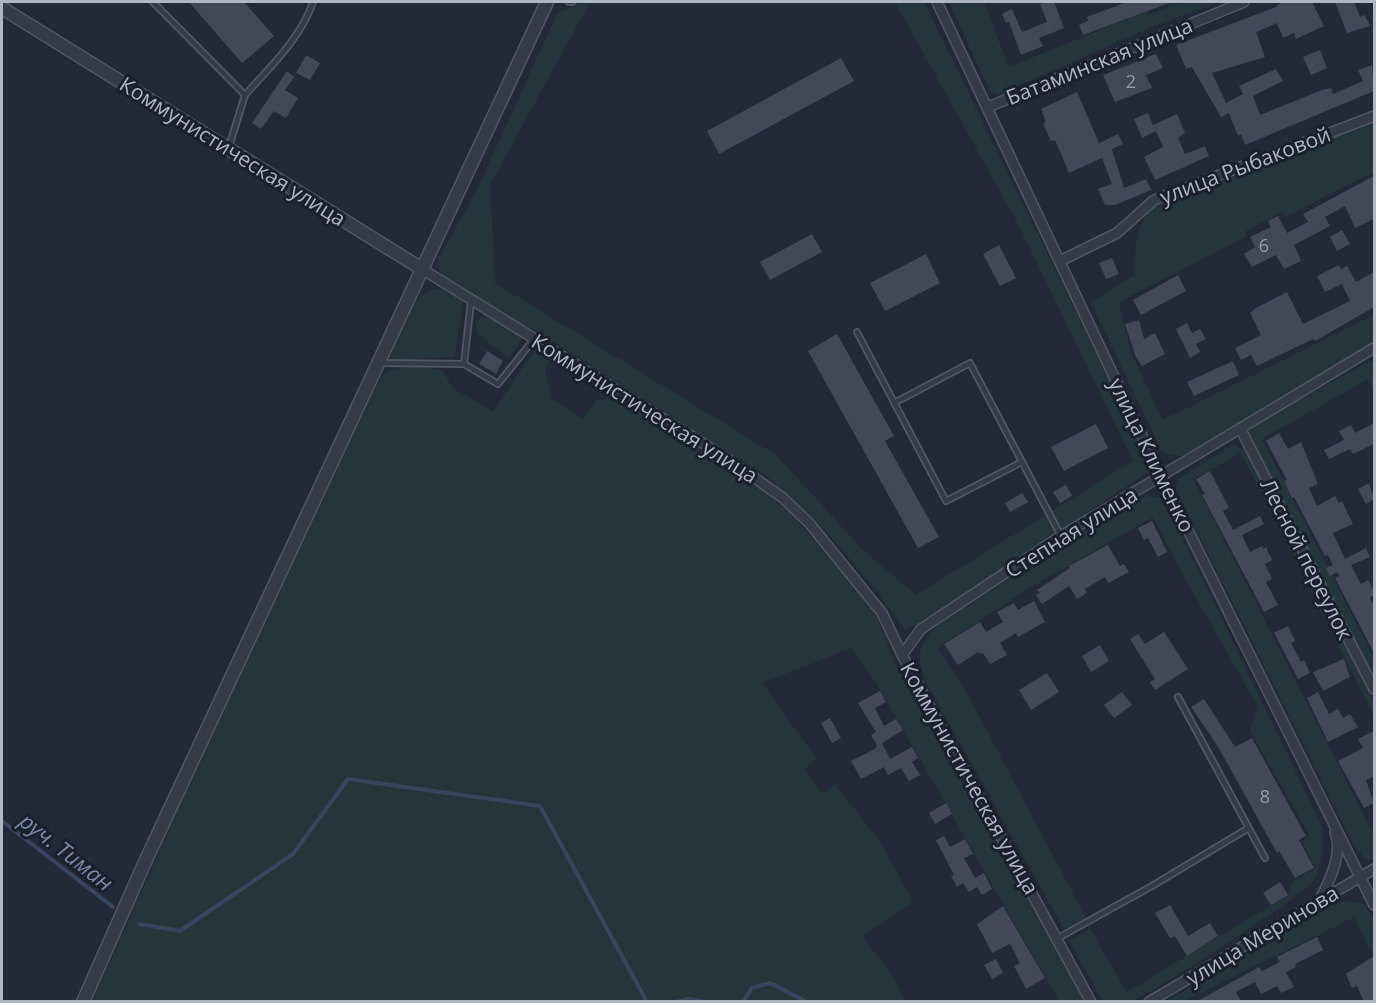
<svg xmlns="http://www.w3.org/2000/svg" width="1376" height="1003" viewBox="0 0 1376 1003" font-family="'Open Sans',sans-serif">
<rect width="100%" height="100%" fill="#232938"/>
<g fill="#25363a">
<polygon points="581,2 590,2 490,185 495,283 776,455 865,552 916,595 1133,461 1017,222 895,2 924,2 1153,469 906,631 866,577 818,523 767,476 570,352 443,277 439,269 439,258 475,194 557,14"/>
<polygon points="949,2 984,2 1009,67 1147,11 1148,15 1182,2 1219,2 1149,28 997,95 990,91"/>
<path d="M1374 119V172L1285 217 1282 212 1245 231 1247 236 1119 302 1131 353 1163 420 1374 315V344L1183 456 1168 455 1162 452 1091 302 1135 275C1134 256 1136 222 1151 210 1156 206 1163 203 1168 200L1280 153Z"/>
<path d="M439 288 463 301 455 357 389 360C400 333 407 293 439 288Z"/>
<polygon points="483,312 523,337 509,358 478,334 476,324"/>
<path d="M536 348 551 359 545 369 552 399 583 419 597 400 617 397 767 494 791 515 838 565 878 619 896 665 1086 1001H1059L875 681 851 648 762 683 817 759 804 769 823 794 835 784 881 843 913 902 863 936 895 980 905 1001 92 1002 182 801 381 376C398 362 423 368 442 370L453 388 493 412Z"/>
<polygon points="1370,361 1374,361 1374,391 1368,379 1262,439 1374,658 1374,678 1249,433 1253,425"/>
<polygon points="1234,444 1247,452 1374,702 1374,716 1241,453 1193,479 1374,835 1374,860 1366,859 1354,846 1175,488 1179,478"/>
<path d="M1147 496 1160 498 1166 503 1321 824C1325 842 1322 866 1313 882 1305 894 1147 997 1131 1001 1123 1003 1112 1001 1103 1001L1069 941 1090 929 1127 992 1288 895 1293 881 1316 868 1302 842 1310 836 1250 731 1258 707 1182 573 1153 517 1033 586 938 647 969 697 1086 918 1064 929 926 682C922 669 916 655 924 642 934 624 957 613 974 602 1030 564 1087 528 1147 496Z"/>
<polygon points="1346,901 1364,904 1374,921 1374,958 1354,917 1184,1001 1165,1002 1328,906"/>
</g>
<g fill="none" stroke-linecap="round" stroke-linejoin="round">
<g stroke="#394460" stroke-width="4">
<polyline points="2,821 113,907"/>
<polyline points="139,924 180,931 293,854 348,779 540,806 647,1002"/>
<polyline points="676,1002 689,999 705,1002"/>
<polyline points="743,1002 752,988 770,983 807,1002"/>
</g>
</g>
<g fill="#424859">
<polygon points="189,2 244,2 274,36 242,63"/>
<polygon points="1046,2 1054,2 1064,28 1039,38 1043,46 1021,55 1009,22 1006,23 1002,14 1012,9 1022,32 1047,22 1040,4"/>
<polygon points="1127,2 1169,3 1083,35 1079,25 1088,21 1087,17"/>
<polygon points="1282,2 1312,2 1324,26 1296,39 1294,33 1283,38 1277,23 1256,32 1265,57 1212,73 1226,103 1243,94 1239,86 1276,69 1283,81 1253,96 1260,115 1322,90 1331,88 1333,94 1363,81 1358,70 1372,65 1374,91 1245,145 1241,134 1238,136 1229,113 1221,117 1192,67 1186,69 1176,45 1276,7"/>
<polygon points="1335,2 1354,2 1360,17 1365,15 1370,26 1347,33"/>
<polygon points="1320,50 1327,68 1311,75 1303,57"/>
<polygon points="1156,54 1163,68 1146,75 1152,88 1115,102 1103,75"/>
<polygon points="306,55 320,63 310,80 296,73"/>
<polygon points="841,58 854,81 719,154 707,131"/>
<polygon points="287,71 294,77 285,90 298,98 286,118 274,111 261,129 252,123"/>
<polygon points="1077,92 1099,143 1118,134 1123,144 1112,149 1124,188 1146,179 1151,190 1115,205 1105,205 1098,189 1112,184 1102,158 1069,173 1055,140 1051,141 1043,123 1046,122 1041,109"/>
<polygon points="1148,113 1153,125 1177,114 1185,133 1178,138 1185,154 1205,146 1209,156 1155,180 1144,157 1163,147 1156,131 1142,138 1134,119"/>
<polygon points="1374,176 1374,219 1355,228 1345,206 1325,217 1330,226 1294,245 1301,261 1284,269 1276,255 1252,267 1244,254 1255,247 1250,237 1271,227 1268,221 1278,216 1287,233 1308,222 1303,214"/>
<polygon points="1342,230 1350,244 1337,251 1330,237"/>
<polygon points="812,234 822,252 770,280 760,262"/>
<polygon points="999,245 1016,278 1000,286 983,254"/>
<polygon points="926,254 940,283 885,311 870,283"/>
<polygon points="1112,258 1119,274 1106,279 1099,263"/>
<polygon points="1339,265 1341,269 1347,266 1356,282 1374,272 1374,307 1315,341 1313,339 1257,366 1251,355 1241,360 1235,348 1261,335 1250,313 1256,308 1287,292 1303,324 1350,301 1342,284 1325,292 1317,276"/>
<polygon points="1178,275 1186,291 1141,315 1133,300"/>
<polygon points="1139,320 1144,339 1155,333 1165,354 1142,366 1136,357 1125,324"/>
<polygon points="1187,323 1192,333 1200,329 1206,339 1196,344 1200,352 1190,358 1176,329"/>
<polygon points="837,334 894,436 885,441 939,537 918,548 808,351"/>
<polygon points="487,351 503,361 496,374 479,364"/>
<polygon points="1233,361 1239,375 1194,396 1187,382"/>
<polygon points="1374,423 1374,444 1353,454 1350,449 1329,459 1324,450 1344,440 1339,431 1351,425 1355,433"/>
<polygon points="1096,424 1108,448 1064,471 1051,447"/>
<polygon points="1279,433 1288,449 1301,442 1318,484 1309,488 1317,506 1335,496 1339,503 1342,501 1353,524 1333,533 1345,559 1366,548 1370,557 1351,565 1361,584 1368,580 1374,591 1374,595 1370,598 1374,606 1374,653 1335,578 1339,576 1337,572 1330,576 1326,568 1333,565 1328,555 1325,556 1294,497 1292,498 1284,481 1287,480 1266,441"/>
<polygon points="1210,471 1229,508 1223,511 1233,530 1260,516 1264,524 1242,535 1250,552 1262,546 1263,549 1266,547 1272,560 1265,564 1272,579 1266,582 1278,605 1264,612 1202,495 1205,494 1196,479"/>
<polygon points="1369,483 1374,499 1366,504 1358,489"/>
<polygon points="1066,485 1072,496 1060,503 1053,492"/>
<polygon points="1022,493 1028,502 1010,512 1005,503"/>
<polygon points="1152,521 1167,552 1158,557 1148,538 1144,540 1138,528"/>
<polygon points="1108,545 1120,566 1124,564 1129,572 1108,583 1105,577 1085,589 1087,593 1077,599 1069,586 1042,604 1036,595 1040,593 1037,590 1070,568 1069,566"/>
<polygon points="1034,601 1045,622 1018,637 1016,633 1000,643 1007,655 990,664 983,653 980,654 978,652 958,665 944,644 980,622 986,632 1003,622 997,612 1014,603 1018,610"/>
<polygon points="1288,626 1295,641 1291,643 1301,662 1304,660 1310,673 1298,679 1274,633"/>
<polygon points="1164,632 1188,669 1155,690 1150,682 1155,679 1130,639 1138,634 1145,644"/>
<polygon points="1100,645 1109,661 1091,672 1082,656"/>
<polygon points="1344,659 1350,677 1323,691 1313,672"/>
<polygon points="1047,673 1059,692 1031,710 1019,690"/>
<polygon points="880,691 886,702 875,708 884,726 896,719 903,730 882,743 890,759 912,747 918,758 912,762 920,775 909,781 901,768 888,775 884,767 861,779 851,761 875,749 877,745 871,735 876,732 858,703"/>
<polygon points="1122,692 1132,705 1114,718 1104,705"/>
<polygon points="1318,692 1329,714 1338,709 1343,718 1350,714 1358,727 1328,742 1307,698"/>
<polygon points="1204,699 1235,747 1252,738 1306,836 1299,840 1314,868 1295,878 1279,851 1277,853 1217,745 1191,707"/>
<polygon points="830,718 841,738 832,743 821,723"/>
<polygon points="1374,731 1374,776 1366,780 1374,803 1364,808 1338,761 1363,748 1358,739"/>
<polygon points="946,803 952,814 935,824 929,813"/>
<polygon points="944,836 950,847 965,839 973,854 964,858 975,878 984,873 992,889 982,895 977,887 969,892 963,883 957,887 951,876 954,875 936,840"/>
<polygon points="1280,882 1288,895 1271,905 1263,893"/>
<polygon points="1170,905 1188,936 1210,923 1218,936 1187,956 1175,936 1170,938 1155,913"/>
<polygon points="1003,906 1045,978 1026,989 1014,966 1020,963 1010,944 992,953 977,924"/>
<polygon points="1317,937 1323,950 1295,964 1296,967 1286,972 1294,987 1281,993 1277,986 1261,994 1255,982 1236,992 1241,1002 1196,1002 1259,967 1262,971 1280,962 1277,957"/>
<polygon points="1374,956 1374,1002 1364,1002 1357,986 1352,988 1346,974"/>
<polygon points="996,959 1003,973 992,979 984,965"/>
</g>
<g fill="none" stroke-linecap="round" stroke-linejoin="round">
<defs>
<g id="service">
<polyline points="153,2 245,95 229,147"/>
<polyline points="569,2 572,2"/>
<path d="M245 95C270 67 301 38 313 2"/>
<polyline points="857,332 946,501 1022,462"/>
<polyline points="381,363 464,364 498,384 534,339"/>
<polyline points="464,364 471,301"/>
<polyline points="894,403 970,363 1061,536"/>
<polyline points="1178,697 1265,858"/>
<polyline points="1058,938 1152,886 1247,829"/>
</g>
<g id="minor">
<polyline points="937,2 1161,476 1374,905"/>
<polyline points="988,107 1244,2"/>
<polyline points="1060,261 1117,233 1154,200 1374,116"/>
<polyline points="422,269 725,457 783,498 810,524 882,613 902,655 1091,1002"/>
<polyline points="1240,428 1374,689"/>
<polyline points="902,655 921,629 1061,536 1374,348"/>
<path d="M1320 899C1330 880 1343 854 1335 832"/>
<polyline points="1149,1002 1374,869"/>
</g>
<g id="tertiary">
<polyline points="2,8 422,269"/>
<polyline points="83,1002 145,862 547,2"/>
</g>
</defs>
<use href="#service" stroke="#515663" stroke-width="8"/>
<use href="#minor" stroke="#515663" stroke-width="12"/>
<use href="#tertiary" stroke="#515663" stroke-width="15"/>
<use href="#service" stroke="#363b48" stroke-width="4.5"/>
<use href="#minor" stroke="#363b48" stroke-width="9"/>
<use href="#tertiary" stroke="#363b48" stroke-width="12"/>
</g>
<g text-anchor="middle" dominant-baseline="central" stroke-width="6" stroke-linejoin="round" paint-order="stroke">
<g font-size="18" fill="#959aa9">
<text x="1131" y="81">2</text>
<text x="1264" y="245">6</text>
<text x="1265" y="796">8</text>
</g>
<g font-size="21" fill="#b1b6c4" stroke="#1b202d">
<text transform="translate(1099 61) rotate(-22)">Батаминская улица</text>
<text transform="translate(233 151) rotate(32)">Коммунистическая улица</text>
<text transform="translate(1245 165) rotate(-21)">улица Рыбаковой</text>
<text transform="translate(645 408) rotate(32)">Коммунистическая улица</text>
<text transform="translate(1152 455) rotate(64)">улица Клименко</text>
<text transform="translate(1071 532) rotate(-32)">Степная улица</text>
<text transform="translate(1307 559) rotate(63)">Лесной переулок</text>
<text transform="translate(970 778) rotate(61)">Коммунистическая улица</text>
<text transform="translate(1262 935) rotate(-31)">улица Меринова</text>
</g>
<g font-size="22" font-style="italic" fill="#7b88aa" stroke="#1b202d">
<text transform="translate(67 851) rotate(38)">руч. Тиман</text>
</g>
</g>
<rect width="1376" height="1003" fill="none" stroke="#b1b6c4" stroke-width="6"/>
</svg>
